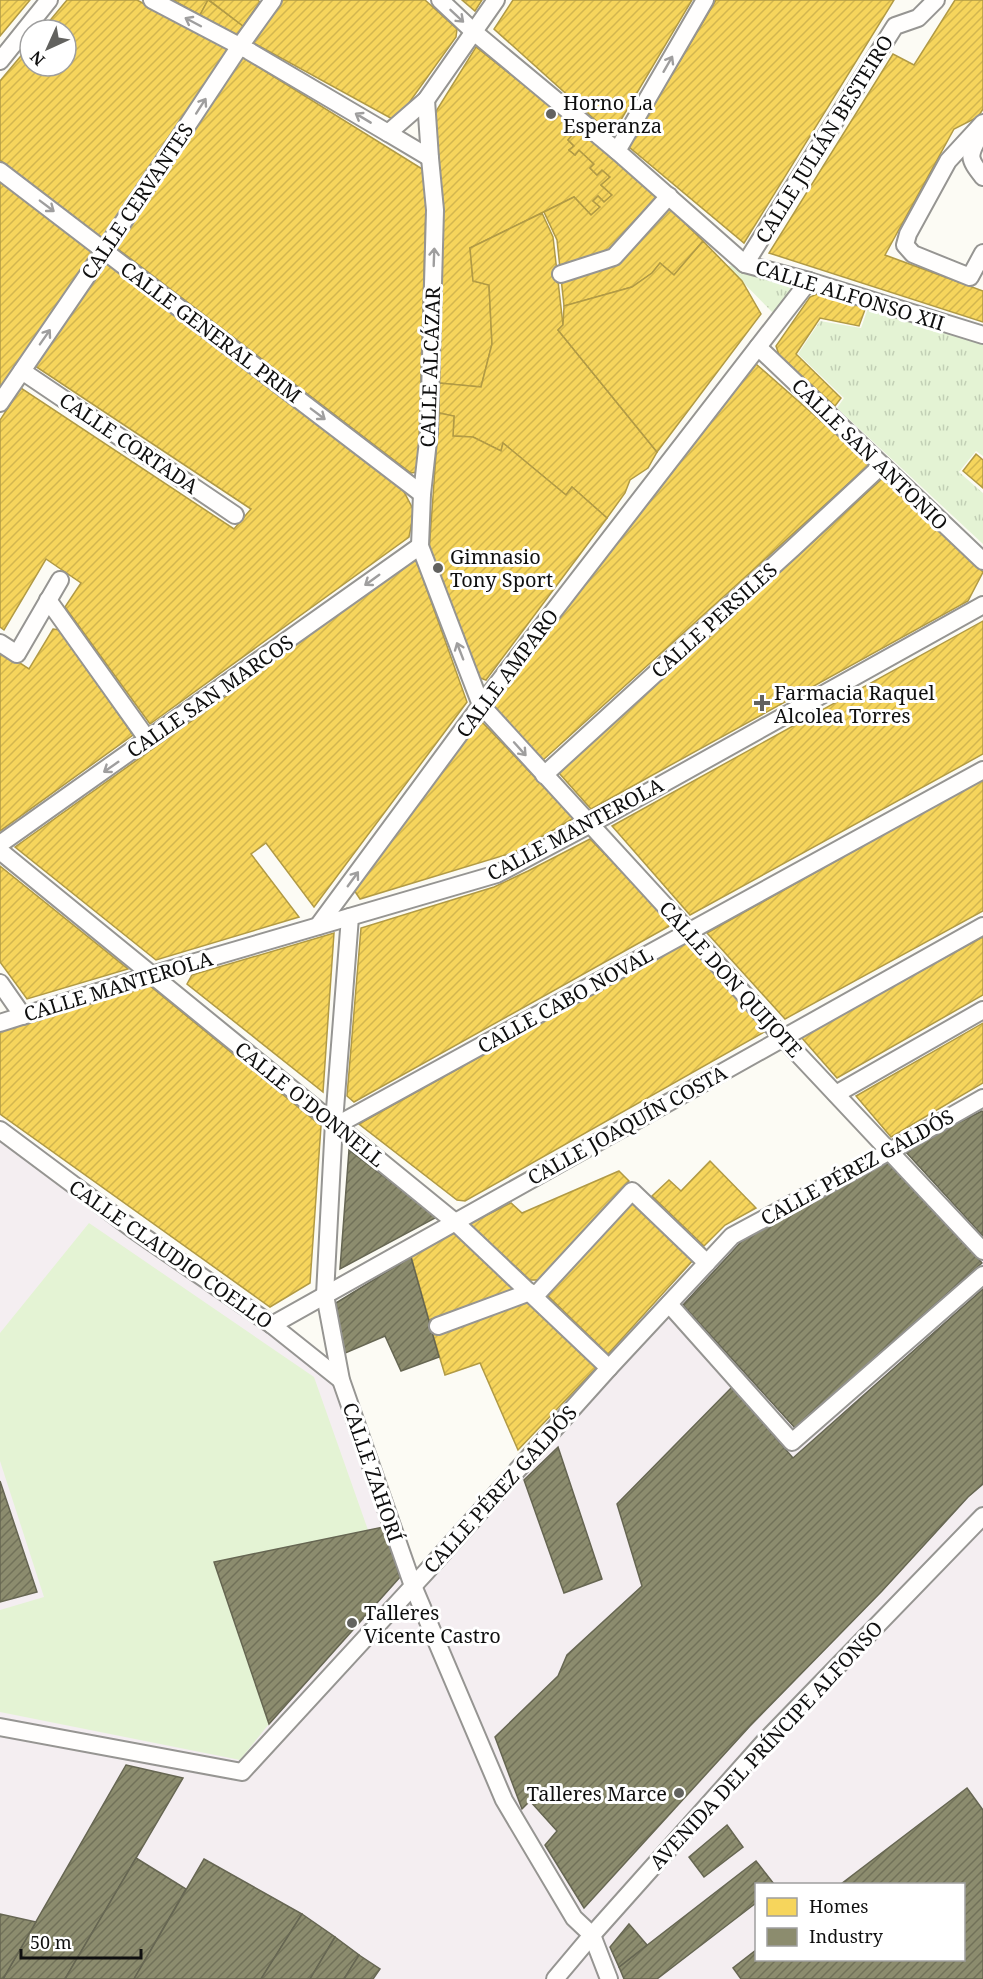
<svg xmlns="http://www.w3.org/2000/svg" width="983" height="1979" viewBox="0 0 983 1979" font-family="'Noto Serif',serif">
<defs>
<pattern id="park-tufts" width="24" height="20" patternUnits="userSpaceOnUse" patternTransform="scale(1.5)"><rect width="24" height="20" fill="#e4f3d4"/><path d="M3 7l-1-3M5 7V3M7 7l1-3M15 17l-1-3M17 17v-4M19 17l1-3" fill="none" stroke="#c2cfb5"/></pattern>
<pattern id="homes-hatch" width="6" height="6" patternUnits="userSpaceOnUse" patternTransform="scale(1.5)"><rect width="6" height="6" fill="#f6d55c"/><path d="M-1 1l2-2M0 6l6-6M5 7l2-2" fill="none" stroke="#d2b64f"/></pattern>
<pattern id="industry-hatch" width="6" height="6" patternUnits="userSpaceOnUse" patternTransform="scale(1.5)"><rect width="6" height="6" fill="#8c8c6e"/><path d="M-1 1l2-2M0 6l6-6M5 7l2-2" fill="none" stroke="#717159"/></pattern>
</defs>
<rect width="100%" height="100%" fill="#fcfbf4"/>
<path fill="#f4eef1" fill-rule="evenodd" d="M0 1130 341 1380 414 1585 732 1236 890 1151 983 1251V1979H0ZM756 1884H964V1960H756Z"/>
<polygon fill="#e4f3d4" points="89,1223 314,1377 368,1530 215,1562 269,1724 240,1760 0,1712 0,1610 44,1597 0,1461 0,1333"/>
<g fill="url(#park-tufts)">
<polygon points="745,264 809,281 774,314 727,266"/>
<polygon points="869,305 983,340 983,456 976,451 959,472 983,493 983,544 837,408 844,398 798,354 820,321 861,328"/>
</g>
<g fill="url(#homes-hatch)" stroke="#b19a45" stroke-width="1.5">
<polygon points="0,0 30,0 0,36"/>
<polygon points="67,0 137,0 228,48 105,240 0,160 0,81 30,45 30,66 66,66 66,30 42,30"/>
<polygon points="173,0 208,0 200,15"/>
<polygon points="208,0 243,26 237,35 200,15"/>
<polygon points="209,0 258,0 260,2 243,26"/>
<polygon points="283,0 425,0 457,29 456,37 396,121 252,42"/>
<polygon points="462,0 482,0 475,11"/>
<polygon points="513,0 692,0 612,135 494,29"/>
<polygon points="716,0 894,0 744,243 629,147"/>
<polygon points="955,0 983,0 983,109 978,117 954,129 885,255 983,291 983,322 769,253 893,54 914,65"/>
<polygon points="476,47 578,128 568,140 574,146 569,150 575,155 579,150 594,164 590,168 597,175 602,170 610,177 601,185 612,195 604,202 598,196 593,201 600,207 591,215 574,197 470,248 473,281 489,285 492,344 481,387 439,383 435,113"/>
<polygon points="242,57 427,172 418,472 411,473 114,246"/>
<polygon points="578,128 655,194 703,241 674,275 660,263 652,273 632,287 564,306 557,240 544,212 574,197 591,215 600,207 593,201 598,196 604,202 612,195 601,185 610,177 602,170 597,175 590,168 594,164 579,150 575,155 569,150 574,146 568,140"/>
<polygon points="0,176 84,239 94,255 0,391"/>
<polygon points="542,213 553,237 563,325 558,330 657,452 648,468 630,480 625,493 607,518 572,487 566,495 503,443 501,451 473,437 453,436 454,416 439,413 439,383 481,387 492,344 489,285 473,281 470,248"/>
<polygon points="703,241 742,281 761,314 657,452 558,330 563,325 564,306 632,287 652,273 660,263 674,275"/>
<polygon points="105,260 402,488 414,511 409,537 150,724 65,607 81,583 46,559 4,630 0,627 0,420 21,388 234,529 251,509 35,366"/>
<polygon points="817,294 867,304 859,326 820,318 796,354 841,398 835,406 779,355 776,346 810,297"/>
<polygon points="756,364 870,464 543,760 492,705"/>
<polygon points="439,413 454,416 453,436 473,437 501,451 503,443 566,495 572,487 607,518 486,680 477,677 429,552"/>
<polygon points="976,454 983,460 983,488 963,471"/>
<polygon points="883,478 983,572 968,601 591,809 559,773"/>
<polygon points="412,559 417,562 467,702 314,907 266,843 251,854 299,917 156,960 15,847 217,703"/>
<polygon points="983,621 983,754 690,915 612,826"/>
<polygon points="53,629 60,630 133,735 0,831 0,650 29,669"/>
<polygon points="481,721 574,818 515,852 360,899 352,887"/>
<polygon points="983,779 983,911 785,1019 707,933"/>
<polygon points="590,839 673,924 354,1102 347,1096 361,928 494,887 528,871"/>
<polygon points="0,866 128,969 27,999 0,962"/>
<polygon points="334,933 323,1092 187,984 192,975"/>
<polygon points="983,937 983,995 837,1078 801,1037"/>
<polygon points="686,942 766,1031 465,1201 457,1200 359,1124"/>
<polygon points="150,986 321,1126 310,1283 270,1307 0,1114 0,1031"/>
<polygon points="983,1023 983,1083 891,1137 856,1096"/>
<polygon points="710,1161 756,1208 725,1225 704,1246 652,1196 669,1180 681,1191"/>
<polygon points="619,1171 629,1181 538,1280 530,1280 469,1224 511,1203 522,1213"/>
<polygon points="633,1199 695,1258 608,1354 546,1294"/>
<polygon points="455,1232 520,1288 429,1320 411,1257"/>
<polygon points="529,1300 599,1365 518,1450 480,1363 445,1375 433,1335"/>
</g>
<g fill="url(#industry-hatch)" stroke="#666652" stroke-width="1.5">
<polygon points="982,1111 983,1112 983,1236 904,1150"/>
<polygon points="349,1150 437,1217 340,1269"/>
<polygon points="889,1158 982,1263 795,1428 683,1305 742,1241"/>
<polygon points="411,1257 439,1357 401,1371 385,1336 343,1354 336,1303"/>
<polygon points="983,1289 983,1484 968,1497 882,1591 750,1726 584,1908 545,1845 557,1831 530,1801 522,1809 495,1737 558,1676 567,1655 642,1586 617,1504 732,1387 793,1458"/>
<polygon points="558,1447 602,1579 564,1593 524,1480"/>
<polygon points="0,1481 37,1592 0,1602"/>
<polygon points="383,1527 400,1577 269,1724 214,1562"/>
<polygon points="126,1765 183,1778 65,1979 3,1979"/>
<polygon points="967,1788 983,1810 983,1979 741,1979 733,1968 756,1950 756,1960 964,1960 964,1884 841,1884"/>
<polygon points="727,1825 743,1847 704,1877 689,1857"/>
<polygon points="136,1858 186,1889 134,1979 65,1979"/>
<polygon points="204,1859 302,1914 261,1979 134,1979"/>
<polygon points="756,1861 774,1884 756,1884 756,1903 657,1979 624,1979 619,1967"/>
<polygon points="0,1914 36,1922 3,1979 0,1979"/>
<polygon points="302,1914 335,1937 310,1979 261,1979"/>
<polygon points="629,1924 647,1945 619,1967 610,1947"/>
<polygon points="335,1937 359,1955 344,1979 310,1979"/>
<polygon points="359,1955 380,1969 373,1979 344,1979"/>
</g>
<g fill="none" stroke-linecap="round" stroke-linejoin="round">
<defs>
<g id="minor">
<polyline points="152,0 249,51 388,133 426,100 496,0"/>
<polyline points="440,0 474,32 617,151 745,264 809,281 983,335"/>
<polyline points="0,61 49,0"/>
<polyline points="426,100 430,158 435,210 429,432 422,494 420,546 481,705 689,932 783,1038 983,1251"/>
<polyline points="983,123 948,161 908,234 905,245 913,254 970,277 983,253"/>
<polyline points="388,133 430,158"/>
<path d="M980 135C968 156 968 158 983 177"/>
<polyline points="617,151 705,0"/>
<polyline points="0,171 422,494"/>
<polyline points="745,264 895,26 918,18 936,0"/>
<polyline points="561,274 614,257 669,196"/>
<polyline points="758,347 983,561"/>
<polyline points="22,371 235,515"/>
<polyline points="0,403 104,251 240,46 273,0"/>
<polyline points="48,600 148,740"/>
<polyline points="0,643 17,654 60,580"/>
<polyline points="544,775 793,548 882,465"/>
<polyline points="0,844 420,546"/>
<polyline points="0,851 455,1222 609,1368"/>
<polyline points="350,917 334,1122 325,1295 341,1380 413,1586 504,1800 574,1918 592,1935 609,1979"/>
<polyline points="318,926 481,705 809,281"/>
<polyline points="0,983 23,1016"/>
<polyline points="0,1023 151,975 497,874 589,825 983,605"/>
<polyline points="836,1094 983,1010"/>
<polyline points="337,1125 983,770"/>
<polyline points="0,1130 134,1230 272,1325 341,1380"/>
<polyline points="535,1296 632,1191 707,1263"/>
<polyline points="669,1304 792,1442 983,1275"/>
<polyline points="272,1325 983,926"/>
<polyline points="438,1326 530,1292"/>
<polyline points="0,1727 242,1772 426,1572 609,1368 732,1236 890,1151 983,1098"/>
<polyline points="555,1979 592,1935 766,1740 983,1516"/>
</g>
</defs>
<use href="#minor" stroke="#969592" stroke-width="20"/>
<use href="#minor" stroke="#fffefd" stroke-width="16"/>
</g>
<defs><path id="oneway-shaft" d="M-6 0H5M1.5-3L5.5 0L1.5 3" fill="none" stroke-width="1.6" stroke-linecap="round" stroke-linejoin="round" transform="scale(1.5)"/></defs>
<g stroke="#9f9e9e">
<use href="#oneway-shaft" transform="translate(457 16) rotate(43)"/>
<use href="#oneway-shaft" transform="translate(193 22) rotate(-152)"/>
<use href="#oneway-shaft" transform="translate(668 64) rotate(-60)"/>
<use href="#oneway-shaft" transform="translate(201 106) rotate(-57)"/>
<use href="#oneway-shaft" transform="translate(363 118) rotate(-149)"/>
<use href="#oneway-shaft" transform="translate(47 206) rotate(37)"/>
<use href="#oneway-shaft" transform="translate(434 257) rotate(-88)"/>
<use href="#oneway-shaft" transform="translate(45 337) rotate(-55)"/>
<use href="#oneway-shaft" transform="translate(318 414) rotate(37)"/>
<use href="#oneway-shaft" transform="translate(372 580) rotate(144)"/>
<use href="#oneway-shaft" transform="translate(460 651) rotate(-111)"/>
<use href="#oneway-shaft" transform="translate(520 749) rotate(48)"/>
<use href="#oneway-shaft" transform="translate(111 767) rotate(145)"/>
<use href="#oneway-shaft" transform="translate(353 879) rotate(-54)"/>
</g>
<g fill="#62625f" stroke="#fff" stroke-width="2">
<circle cx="551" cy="114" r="6"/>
<circle cx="438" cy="568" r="6"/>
<path d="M759 694h6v6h6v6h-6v6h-6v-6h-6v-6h6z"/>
<circle cx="352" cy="1623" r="6"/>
<circle cx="679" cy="1793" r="6"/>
</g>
<g text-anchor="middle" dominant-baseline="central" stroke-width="6" stroke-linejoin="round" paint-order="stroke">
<g font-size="20" fill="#0f0f0f" stroke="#fff" text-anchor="start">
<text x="563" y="102">Horno La<tspan x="563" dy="23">Esperanza</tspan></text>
<text x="450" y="556">Gimnasio<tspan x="450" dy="23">Tony Sport</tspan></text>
<text x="774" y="692">Farmacia Raquel<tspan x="774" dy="23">Alcolea Torres</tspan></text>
<text x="364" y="1612">Talleres<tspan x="364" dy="23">Vicente Castro</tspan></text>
<text x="667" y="1793" text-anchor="end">Talleres Marce</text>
</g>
<g font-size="20" fill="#0f0f0f" stroke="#fff">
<text transform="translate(824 139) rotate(-58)">CALLE JULIÁN BESTEIRO</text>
<text transform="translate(137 201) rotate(-56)">CALLE CERVANTES</text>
<text transform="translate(850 295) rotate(17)">CALLE ALFONSO XII</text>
<text transform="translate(211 332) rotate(37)">CALLE GENERAL PRIM</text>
<text transform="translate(430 367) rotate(-88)">CALLE ALCÁZAR</text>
<text transform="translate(129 443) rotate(34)">CALLE CORTADA</text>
<text transform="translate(870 454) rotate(44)">CALLE SAN ANTONIO</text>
<text transform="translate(714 620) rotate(-42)">CALLE PERSILES</text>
<text transform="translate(507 673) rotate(-53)">CALLE AMPARO</text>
<text transform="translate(210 696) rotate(-35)">CALLE SAN MARCOS</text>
<text transform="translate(575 829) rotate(-28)">CALLE MANTEROLA</text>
<text transform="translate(731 979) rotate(48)">CALLE DON QUIJOTE</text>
<text transform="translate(118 986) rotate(-17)">CALLE MANTEROLA</text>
<text transform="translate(565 1000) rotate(-29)">CALLE CABO NOVAL</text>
<text transform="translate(310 1104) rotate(39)">CALLE O'DONNELL</text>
<text transform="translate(627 1125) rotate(-29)">CALLE JOAQUÍN COSTA</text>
<text transform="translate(857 1167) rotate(-29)">CALLE PÉREZ GALDÓS</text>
<text transform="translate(171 1254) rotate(35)">CALLE CLAUDIO COELLO</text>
<text transform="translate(373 1472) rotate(71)">CALLE ZAHORÍ</text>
<text transform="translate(500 1489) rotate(-48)">CALLE PÉREZ GALDÓS</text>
<text transform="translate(766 1745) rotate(-47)">AVENIDA DEL PRÍNCIPE ALFONSO</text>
</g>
</g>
<rect x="755" y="1883" width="210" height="78" fill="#ffffff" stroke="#9f9f9f" stroke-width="1.5"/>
<rect x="767" y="1898" width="30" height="18" fill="#f6d55c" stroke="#9f9f9f" stroke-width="1.5"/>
<text x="809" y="1913" font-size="18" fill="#0f0f0f">Homes</text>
<rect x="767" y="1928" width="30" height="18" fill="#8c8c6e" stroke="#9f9f9f" stroke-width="1.5"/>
<text x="809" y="1943" font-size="18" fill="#0f0f0f">Industry</text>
<g transform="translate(48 48) rotate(225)"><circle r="28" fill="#ffffff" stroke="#9f9f9f" stroke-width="1.5"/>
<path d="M0-4.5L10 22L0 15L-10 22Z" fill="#62625f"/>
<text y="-9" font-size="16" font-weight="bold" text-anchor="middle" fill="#0f0f0f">N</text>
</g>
<path d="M21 1949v9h120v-9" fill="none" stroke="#0f0f0f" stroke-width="3"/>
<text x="30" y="1949" font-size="18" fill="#0f0f0f" stroke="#ffffff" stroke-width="4.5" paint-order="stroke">50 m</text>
</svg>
